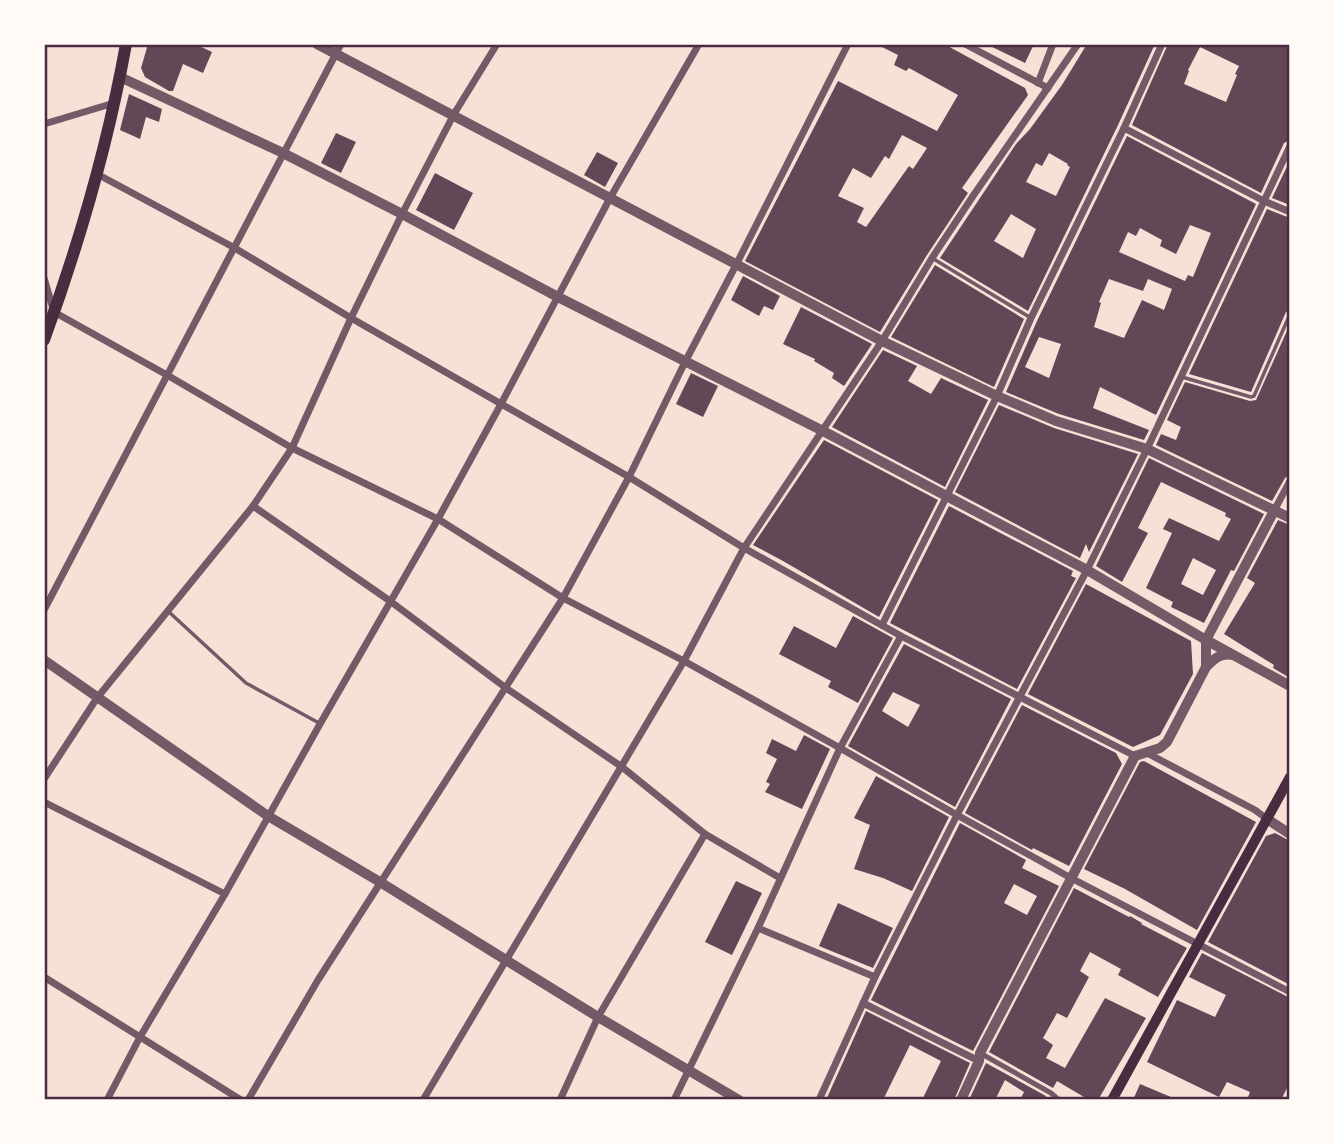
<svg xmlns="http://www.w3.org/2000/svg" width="1334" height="1144" viewBox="0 0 1334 1144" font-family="Karla,sans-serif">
<rect width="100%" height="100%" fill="#f7e1d7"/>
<g fill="#644757" fill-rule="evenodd">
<polygon points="148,44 195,44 212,52 203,73 183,64 173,91 169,91 145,77 141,68"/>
<path d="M876 44H944L1025 88 1028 95 962 188 968 193 927 255 880 332 745 261 838 81 937 131 958 95 909 68 906 71 894 65 898 55ZM902 135 927 148 913 169 909 166 866 227 857 222 864 208 838 196 853 168 871 178 885 156 889 159Z"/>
<polygon points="986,44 1034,44 1025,63"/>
<path d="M1087 44H1155L1118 125 1028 311 940 258 1016 144 1030 129 1062 85ZM1049 153 1068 164 1067 165 1070 167 1056 196 1026 182 1036 163 1042 166ZM1011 214 1036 229 1023 258 994 241Z"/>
<path d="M1168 44H1290V140L1284 143 1261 193 1132 125ZM1200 47 1239 66 1235 74 1237 75 1226 102 1184 84 1189 71 1188 70Z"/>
<polygon points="129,94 162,109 159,122 146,117 140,139 120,130"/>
<polygon points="336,133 356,142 341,173 321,163"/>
<path d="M1127 136 1256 204 1156 415 1100 387 1093 408 1149 430 1144 440 1059 414 1006 392 1037 321ZM1190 225 1211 233 1193 277 1188 275 1185 281 1119 252 1128 232 1136 236 1140 228 1162 240 1160 246 1176 254ZM1109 279 1143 291 1148 279 1172 289 1164 310 1142 300 1124 338 1094 327 1101 303 1099 302ZM1039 337 1061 344 1049 378 1025 367Z"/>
<polygon points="597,152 618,163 605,187 584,175"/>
<polygon points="1290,160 1290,205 1272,198"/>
<polygon points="435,173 473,193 454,230 416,210"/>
<polygon points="1267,209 1290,218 1290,310 1286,312 1251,392 1189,374"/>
<polygon points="935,265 1024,319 994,387 891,337"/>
<polygon points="743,276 780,296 773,310 764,306 759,316 731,300"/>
<polygon points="801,307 872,344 844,386 832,378 834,373 814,361 815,359 783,344"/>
<polygon points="1290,324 1290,475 1285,478 1272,501 1156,445 1161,434 1176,440 1181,427 1167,420 1185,382 1250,401 1256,400"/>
<polygon points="883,350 917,366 908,381 931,394 941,378 988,400 945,487 832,427"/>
<polygon points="691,373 718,386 703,417 676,404"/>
<polygon points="999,405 1054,428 1138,454 1089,552 1086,544 1080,558 955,492"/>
<polygon points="824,440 938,500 879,617 783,561 753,545"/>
<path d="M1149 458 1264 514 1234 571 1231 570 1204 623 1171 607 1173 602 1146 588 1172 533 1163 529 1169 518 1219 541 1231 519 1225 516 1226 513 1161 482 1138 528 1148 533 1122 582 1096 566ZM1193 558 1216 570 1203 595 1181 584Z"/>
<polygon points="949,506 1073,571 1071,576 1076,578 1017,689 890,623"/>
<polygon points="1278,520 1290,525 1290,678 1273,668 1274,665 1224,634 1255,583 1247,578"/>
<polygon points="1086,584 1191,641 1193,674 1160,735 1133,747 1028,694"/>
<polygon points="853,616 893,638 858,703 828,687 831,681 779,654 794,626 836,648"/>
<path d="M904 644 1011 699 955 807 848 746ZM893 692 920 705 908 727 882 711Z"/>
<polygon points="1022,705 1116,753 1122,764 1069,866 1033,848 1032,850 965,813"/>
<polygon points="804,735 830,749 802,809 765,792 770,784 766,782 777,759 766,753 772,739 796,751"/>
<polygon points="1144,761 1256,822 1197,930 1125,889 1084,869 1140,762"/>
<polygon points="876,776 949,817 912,891 883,878 854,869 870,825 854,818"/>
<path d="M960 823 1026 860 1022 868 1059 886 973 1051 871 1000ZM1014 884 1037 896 1027 915 1004 903Z"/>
<polygon points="1275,833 1290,841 1290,985 1208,942 1266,836"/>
<polygon points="736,881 762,893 732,955 705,942"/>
<polygon points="1074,888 1129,917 1130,916 1142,923 1141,924 1187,948 1158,997 1118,975 1121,969 1090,952 1080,971 1089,977 1067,1018 1057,1013 1043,1038 1053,1045 1046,1058 1065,1068 1105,998 1146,1018 1098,1100 1089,1100 1057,1081 1053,1088 989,1052"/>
<polygon points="838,903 893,928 873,968 819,946"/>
<polygon points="1202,953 1290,998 1290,1082 1281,1100 1247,1100 1250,1092 1227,1082 1219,1097 1147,1062 1177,1000 1215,1017 1226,995 1189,977"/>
<polygon points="866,1011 970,1063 954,1100 922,1100 941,1061 910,1045 883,1100 826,1100"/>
<polygon points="986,1063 1046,1096 1044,1100 1020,1100 1024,1092 1005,1080 995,1100 969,1100"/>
<polygon points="1140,1084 1178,1100 1133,1100"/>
</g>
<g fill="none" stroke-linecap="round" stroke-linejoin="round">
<g stroke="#755966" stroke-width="3.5">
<polyline points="932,258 1031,318"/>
<polyline points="1182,377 1251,397 1254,396 1290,314"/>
<polyline points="169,612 246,683 319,723"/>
</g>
<polyline stroke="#755966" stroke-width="5" points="980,1053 1051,1093 1059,1100"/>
<g stroke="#755966" stroke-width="7">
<polyline points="965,44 1048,88"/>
<polyline points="1038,83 1053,44"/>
<polyline points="44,124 114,103"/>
<polyline points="1124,128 1264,201 1290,212"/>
<polyline points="97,174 233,247 351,318 629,477 744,548 901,636 1135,756"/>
<polyline points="44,278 54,312 167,375 292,448 438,519 563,598 684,661 840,748 957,815 1071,878 1290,992"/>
<polyline points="253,506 390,601 506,688 622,767 705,834 780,878"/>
<polyline points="1275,509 1290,481"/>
<polyline points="44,610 341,44"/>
<polyline points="882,625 997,396 1031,318 1124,128 1162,44"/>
<polyline points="1147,753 1255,810 1267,819"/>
<polyline points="44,779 97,698 253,506 292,448 351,318 402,214 454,114 497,44"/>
<polyline points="44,802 225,894"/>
<polyline points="758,928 875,977"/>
<polyline points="44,977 241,1100"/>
<polyline points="863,1003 979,1061"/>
<polyline points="107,1100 140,1037 225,894 320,724 438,519 501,404 610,198 699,44"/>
<polyline points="248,1100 318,980 563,598 629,477 685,362 736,265 848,44"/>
<polyline points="423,1100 684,661 744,548 882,341 932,258 973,196 1078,44"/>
<polyline points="560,1100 598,1017 705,834"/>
<polyline points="674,1100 758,928 840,748 901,636"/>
<polyline points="819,1100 875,977 957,815 1087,570 1147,449 1290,146"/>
</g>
<g stroke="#755966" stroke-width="10">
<polyline points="317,44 882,341 997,396 1056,421 1147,449 1290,518"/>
<polyline points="120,77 283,153 402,214 558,297 823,431 1087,570 1206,640 1290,686"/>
<polyline points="44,660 268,816 380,882 598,1017 739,1100"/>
<path d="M1206 667C1215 658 1220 653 1233 655"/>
<polyline points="1267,819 1290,834"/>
<polyline points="961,1100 979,1061 980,1053 1135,756 1160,748 1167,742 1206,667 1206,640 1275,509"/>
</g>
<polyline stroke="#4a2c40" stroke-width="10" points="1112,1100 1290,777"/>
<path stroke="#4a2c40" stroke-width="12" d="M44 340C79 244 108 144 126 44"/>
</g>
<rect width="1334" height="1144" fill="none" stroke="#fffaf5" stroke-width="91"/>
<rect x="46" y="46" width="1242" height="1052" fill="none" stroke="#4a2c40" stroke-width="2.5"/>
</svg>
